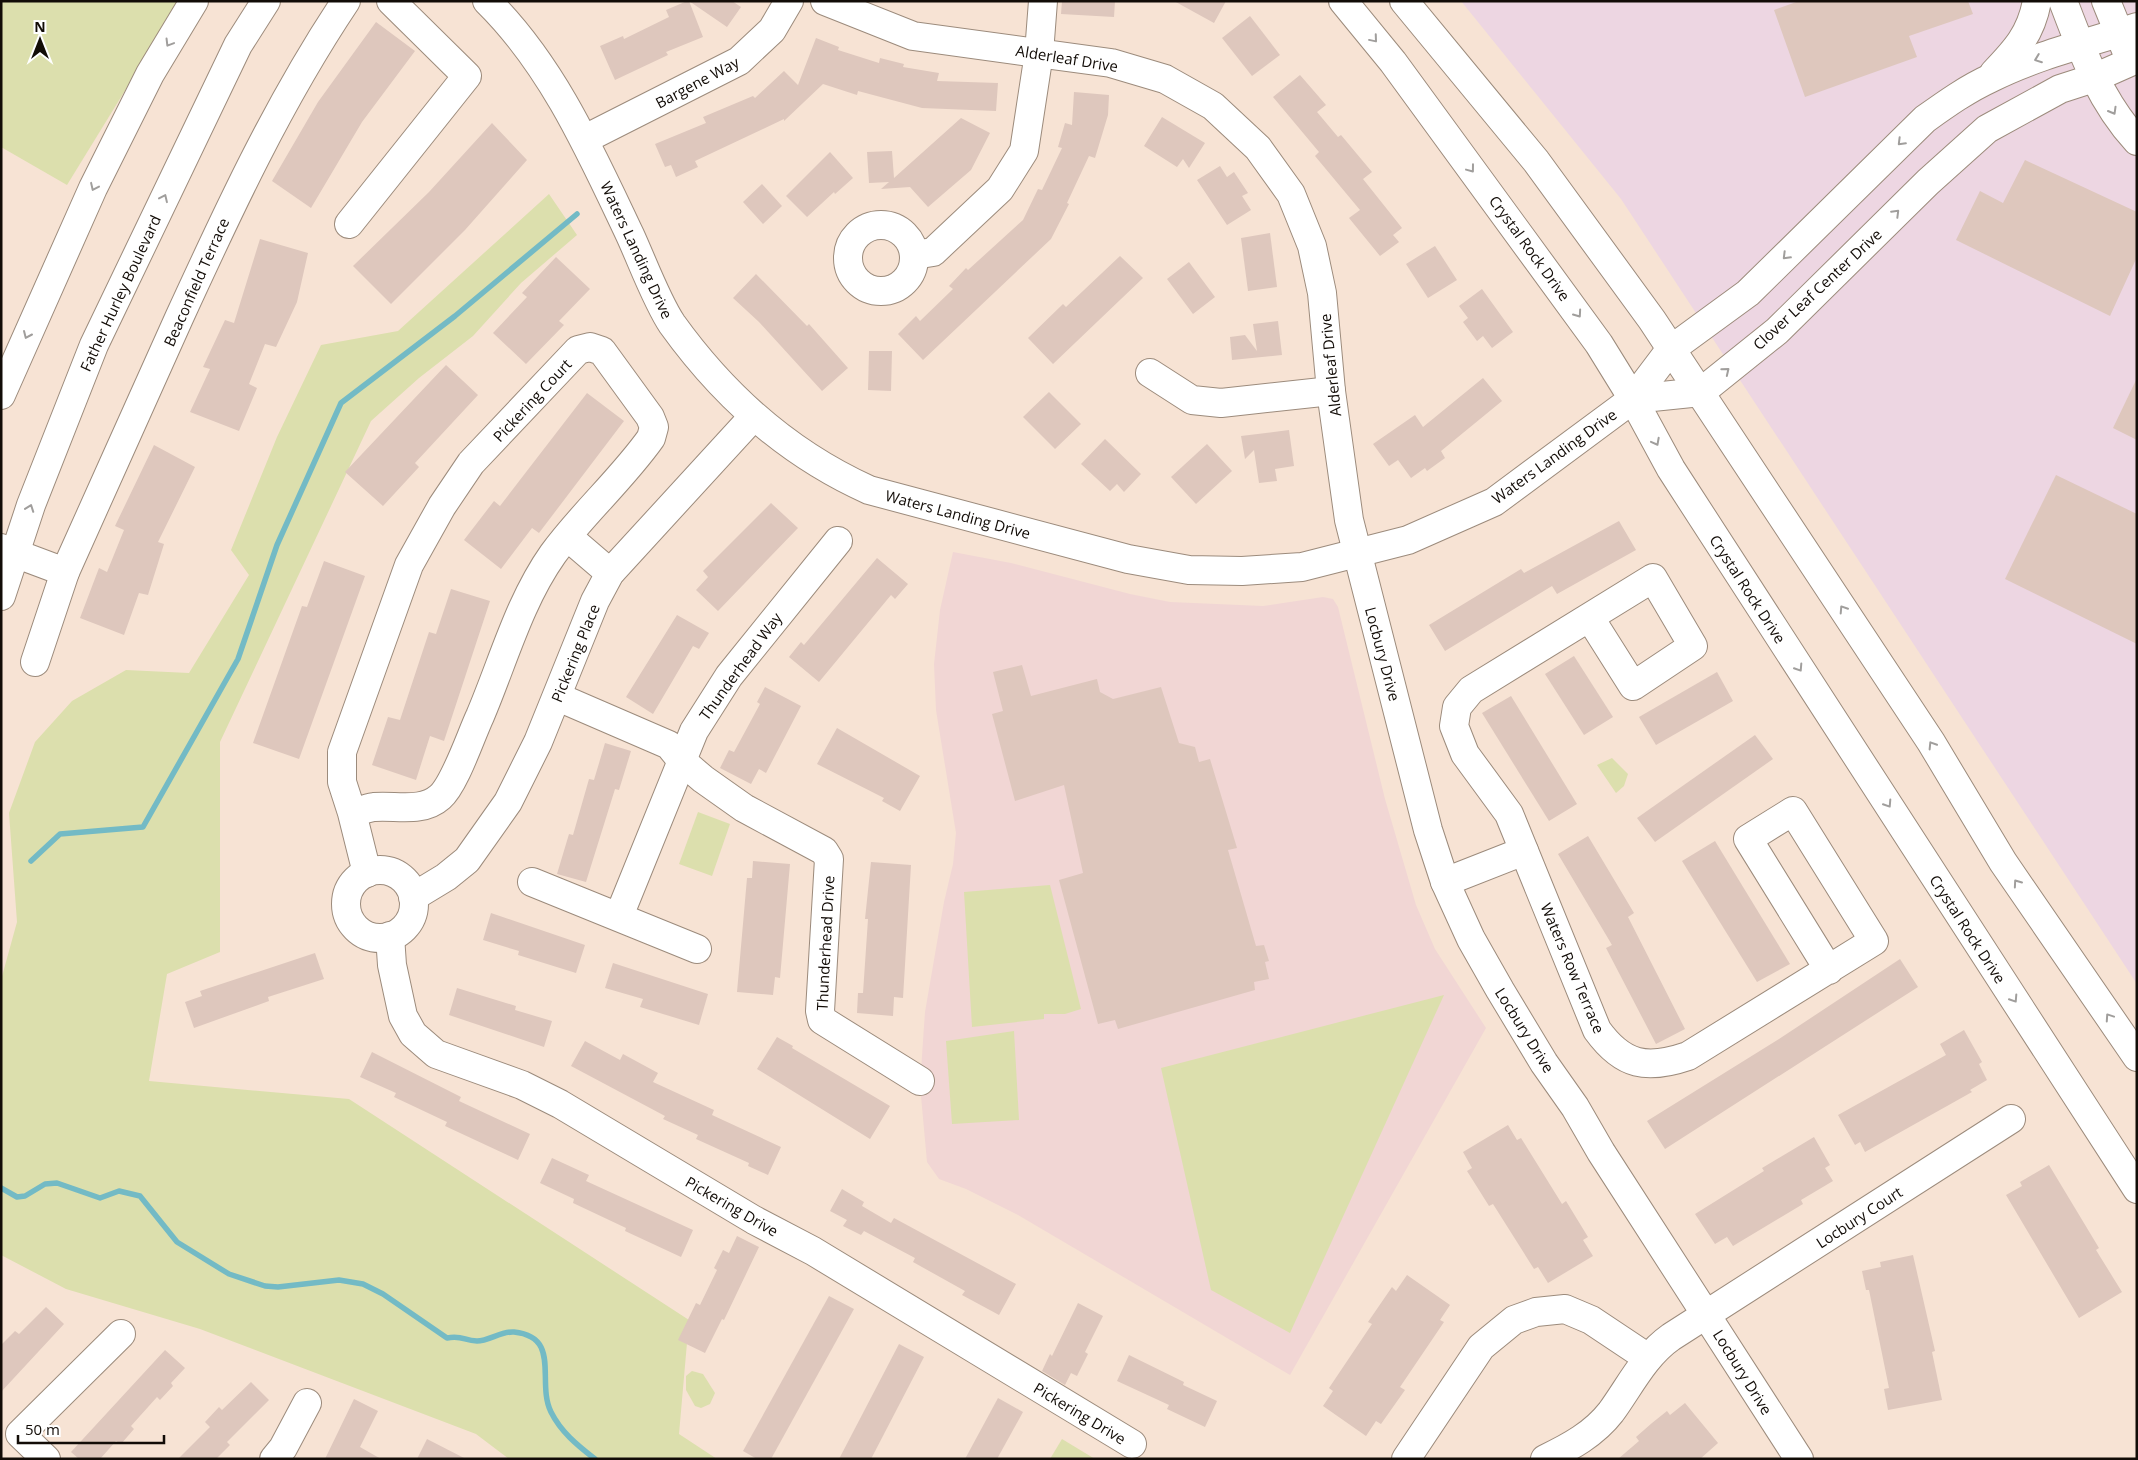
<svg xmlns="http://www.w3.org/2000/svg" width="2138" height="1460" viewBox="0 0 2138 1460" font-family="'Open Sans',sans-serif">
<rect width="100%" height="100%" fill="#f7e3d4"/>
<polygon fill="#edd6e2" points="1461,1 2137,1 2137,984 1621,199"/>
<polygon fill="#f1d6d4" points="953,552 1011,563 1130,594 1170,602 1263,606 1323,597 1333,599 1338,607 1385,799 1416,905 1435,949 1486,1028 1290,1375 1018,1215 966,1189 939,1179 927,1162 920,1085 925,1012 944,902 953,864 956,833 936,710 934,664 940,610"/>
<g fill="#dcdfad">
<polygon points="1,1 180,1 67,185 1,147"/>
<polygon points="549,194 577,235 521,283 473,336 419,378 371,421 220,742 220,952 167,974 149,1081 349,1099 689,1320 679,1434 717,1459 509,1459 476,1434 200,1329 66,1289 1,1255 1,980 17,922 9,813 35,742 72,701 126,670 189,673 249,575 231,550 277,437 321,345 398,331"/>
<polygon points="1612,758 1628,774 1624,786 1616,793 1597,765"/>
<polygon points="698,812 730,824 712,876 679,864"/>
<polygon points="1050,885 1081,1009 1065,1014 1044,1014 1044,1019 972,1027 964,892"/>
<polygon points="1444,995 1290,1333 1211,1290 1161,1068"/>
<polygon points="1014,1031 1019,1120 952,1124 946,1041"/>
<polygon points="692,1371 703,1374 715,1393 710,1404 701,1408 695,1406 686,1390 686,1376"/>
<polygon points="1062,1439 1095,1459 1050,1459"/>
</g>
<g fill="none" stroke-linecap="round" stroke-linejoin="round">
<g stroke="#73bac5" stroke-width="5.5">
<polyline points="31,861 60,834 143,827 238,659 277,545 341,403 455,316 577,214"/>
<path d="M1 1188 17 1197 25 1196 45 1184 57 1183 100 1198 119 1191 140 1196 177 1242 229 1274 265 1286 278 1287 339 1280 363 1284 383 1294 447 1338C463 1335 464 1341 477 1341 489 1341 501 1331 514 1332 562 1337 536 1382 551 1412 561 1432 577 1445 595 1459"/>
</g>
</g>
<g fill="#dec7bd">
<polygon points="687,1 732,1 741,7 727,27 689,1 703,37 666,52 668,55 615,80 600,46 623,36 624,39 669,17 666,10"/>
<polygon points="1062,1 1115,1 1114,17 1061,14"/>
<polygon points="1174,1 1226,1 1214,23"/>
<polygon points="1799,1 1968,1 1973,14 1909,36 1917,57 1805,97 1774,10"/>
<polygon points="1250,16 1280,55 1252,76 1222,38"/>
<polygon points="376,22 415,51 362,122 311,208 272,181 318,102"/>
<polygon points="816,38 839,47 838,50 879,63 880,58 904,64 903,67 939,73 937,81 998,83 996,111 922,108 858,91 857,95 823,84 784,121 784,119 695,161 698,167 676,177 671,165 665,167 655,144 706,123 703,117 753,96 755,98 784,71 798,85"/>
<polygon points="1300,75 1326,105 1317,112 1338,137 1341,135 1372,172 1363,179 1402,228 1393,235 1399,242 1380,256 1349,218 1360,210 1315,156 1319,152 1273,97"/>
<polygon points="1074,92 1109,95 1108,115 1095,158 1089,156 1067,203 1069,204 1051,239 923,360 898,334 916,316 920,321 953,289 949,286 966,268 968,270 1023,220 1038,189 1042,190 1062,148 1058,147 1065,123 1072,125"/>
<polygon points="1162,117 1205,143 1189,168 1183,159 1177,167 1144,146"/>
<polygon points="961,118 990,133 971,170 928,207 910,187 881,189 889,182 869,183 867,152 892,151 894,178"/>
<polygon points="492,123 527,160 465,230 391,304 353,266 429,192"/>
<polygon points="830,152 853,178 835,194 834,192 807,217 786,196"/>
<polygon points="2025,160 2137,212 2137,257 2110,316 1956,240 1980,191 2003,203"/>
<polygon points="1220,166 1227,177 1234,172 1248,193 1242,196 1251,210 1227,225 1197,180"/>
<polygon points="762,184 782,206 763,224 743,202"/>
<polygon points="1270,233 1277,287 1248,291 1241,238"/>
<polygon points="260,239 308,253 297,302 276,347 265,344 249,384 257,388 239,431 190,412 210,369 203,367 225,320 234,323"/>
<polygon points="1435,246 1457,280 1428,298 1406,264"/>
<polygon points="1120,256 1143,278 1053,364 1028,338 1063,304 1066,307"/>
<polygon points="556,257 590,289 559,321 564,325 526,364 493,333 527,297 522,293"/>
<polygon points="1189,262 1215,297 1193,314 1167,279"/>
<polygon points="756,274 807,326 809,324 848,368 822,391 759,322 733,298"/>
<polygon points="1482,289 1513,332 1492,348 1483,336 1477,341 1463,322 1468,318 1459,306"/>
<polygon points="1278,321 1282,355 1232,360 1230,337 1245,335 1257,351 1253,324"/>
<polygon points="869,351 892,351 891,391 868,390"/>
<polygon points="446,365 478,395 415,463 419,467 383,506 345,472"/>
<polygon points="1483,378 1502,401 1441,451 1445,458 1427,471 1425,468 1411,478 1398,460 1389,466 1373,444 1415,415 1423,427"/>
<polygon points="2137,378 2137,440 2113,428"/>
<polygon points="1049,392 1081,424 1055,449 1023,417"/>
<polygon points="587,393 624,421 539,533 532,528 501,569 464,540 494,501 500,506"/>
<polygon points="1289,430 1294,466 1275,469 1277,481 1259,483 1254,450 1245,459 1241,436"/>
<polygon points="1105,439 1141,474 1124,492 1117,484 1110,491 1081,464"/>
<polygon points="1207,444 1232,471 1196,504 1171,477"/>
<polygon points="154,445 195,467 158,542 164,544 148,595 139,593 124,635 80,618 99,568 107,572 124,530 115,526"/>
<polygon points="2056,475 2137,514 2137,644 2005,579"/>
<polygon points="771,503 798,528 718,611 696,590 708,577 703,571"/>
<polygon points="1619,521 1636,550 1557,594 1552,586 1445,651 1429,625 1521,569 1524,573"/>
<polygon points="877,558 908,584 895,599 891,595 819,682 789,657 801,642 804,645"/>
<polygon points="324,561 365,576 299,759 253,743 302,606 307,607"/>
<polygon points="451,589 490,601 444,741 430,736 416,780 372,765 388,717 400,720 429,632 436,634"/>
<polygon points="677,615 709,633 699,649 693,646 653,714 626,697"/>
<polygon points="1574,656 1613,717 1584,735 1545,674"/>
<polygon points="1022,665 1031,696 1097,679 1100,692 1113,699 1161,687 1179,743 1195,747 1199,762 1210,759 1237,848 1228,850 1256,946 1264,945 1269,961 1265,962 1269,979 1254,982 1255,990 1118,1029 1115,1020 1098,1024 1059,880 1083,873 1064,785 1015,801 992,714 1003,711 993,672"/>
<polygon points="1717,672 1733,701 1656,745 1639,717"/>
<polygon points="765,687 801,706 766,773 759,769 751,784 720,768 729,750 734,752 760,704 757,702"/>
<polygon points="1511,696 1577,804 1549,821 1482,713"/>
<polygon points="837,728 920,776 900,811 882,801 884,798 817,764"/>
<polygon points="1755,735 1773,759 1655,842 1637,818"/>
<polygon points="605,743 631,751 619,790 615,789 586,882 557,874 569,834 573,835 589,779 594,780"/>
<polygon points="1588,836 1634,913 1628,917 1685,1029 1656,1044 1606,948 1612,945 1558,854"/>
<polygon points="1715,841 1790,964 1757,982 1682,861"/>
<polygon points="753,861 790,864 780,978 775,977 773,995 737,992 747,878 752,878"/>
<polygon points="871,862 911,865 903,998 894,997 893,1016 857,1013 858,993 863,993 868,919 865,919"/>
<polygon points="491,913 585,945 576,973 518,955 519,951 483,940"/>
<polygon points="315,953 324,979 268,997 269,1001 194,1028 185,1002 202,996 200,991"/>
<polygon points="1900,959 1918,987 1665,1149 1647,1121 1779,1039"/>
<polygon points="613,963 708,994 699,1025 640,1007 643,999 605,988"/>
<polygon points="457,988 516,1006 515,1010 552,1021 544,1047 449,1015"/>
<polygon points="1964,1030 1982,1062 1979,1064 1987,1080 1970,1090 1972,1092 1865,1152 1860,1142 1855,1145 1838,1115 1946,1055 1940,1044"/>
<polygon points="777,1037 793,1046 792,1048 890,1106 870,1139 757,1069"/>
<polygon points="585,1041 620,1060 623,1054 658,1073 653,1082 714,1110 712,1115 781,1147 768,1175 748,1166 749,1163 696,1139 698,1135 663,1119 665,1116 571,1066"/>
<polygon points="372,1052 461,1097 459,1101 530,1134 518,1160 445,1126 447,1122 394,1097 396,1093 360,1077"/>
<polygon points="1508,1125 1517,1140 1521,1138 1562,1204 1566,1201 1588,1237 1583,1240 1593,1256 1548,1283 1538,1267 1534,1269 1493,1204 1489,1206 1467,1171 1472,1168 1463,1152"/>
<polygon points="1814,1137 1830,1165 1825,1168 1833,1181 1801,1200 1803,1204 1733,1246 1727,1237 1715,1244 1695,1214 1764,1171 1762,1168"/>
<polygon points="552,1158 589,1175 586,1181 693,1230 681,1257 625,1231 626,1228 573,1203 574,1199 540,1183"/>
<polygon points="2049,1165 2099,1248 2096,1250 2122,1292 2079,1318 2006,1195 2022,1186 2020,1182"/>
<polygon points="842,1189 864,1202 862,1206 891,1223 894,1218 1016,1284 999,1315 962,1295 965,1291 913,1262 915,1258 864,1231 861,1235 843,1226 847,1220 830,1211"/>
<polygon points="737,1236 759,1247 724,1320 722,1319 705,1353 678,1340 696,1303 700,1305 717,1270 714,1268 723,1250 729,1253"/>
<polygon points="1913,1255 1935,1351 1932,1352 1942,1400 1888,1410 1884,1389 1889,1388 1869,1290 1866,1290 1862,1271 1881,1267 1880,1262"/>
<polygon points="1407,1275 1450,1305 1440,1320 1444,1322 1400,1387 1405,1390 1381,1424 1376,1421 1366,1436 1323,1406 1333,1391 1329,1388 1372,1324 1368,1322 1392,1287 1396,1291"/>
<polygon points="829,1296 854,1309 771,1459 757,1459 743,1451"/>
<polygon points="1078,1303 1103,1316 1085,1352 1088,1354 1077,1376 1071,1373 1065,1385 1042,1371 1050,1354 1052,1356"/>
<polygon points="46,1307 64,1324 1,1392 1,1345 15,1331 19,1334"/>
<polygon points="899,1344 924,1357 871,1459 839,1459"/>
<polygon points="165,1350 185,1368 171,1383 173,1386 160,1400 157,1397 131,1426 134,1429 121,1444 116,1441 100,1459 79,1459 71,1452"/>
<polygon points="1129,1355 1184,1382 1183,1385 1217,1401 1205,1427 1167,1409 1169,1405 1117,1381"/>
<polygon points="251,1382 269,1400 227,1442 230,1445 216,1459 178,1459 210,1427 205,1422 219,1407 222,1410"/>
<polygon points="998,1398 1023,1412 997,1459 965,1459"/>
<polygon points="354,1399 378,1411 360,1447 381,1459 325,1459"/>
<polygon points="1685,1403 1718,1443 1700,1459 1618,1459 1639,1441 1636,1437 1652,1423 1667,1411 1670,1415"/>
<polygon points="427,1439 466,1459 417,1459"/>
</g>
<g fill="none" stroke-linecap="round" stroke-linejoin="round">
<defs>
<g id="minor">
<path d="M487 1C553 66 591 153 630 235 642 261 657 302 672 324 723 395 789 454 869 490L1128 559 1189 570 1242 571 1302 567 1408 540 1494 502 1633 399 1670 350 1748 293 1925 119C1946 104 1967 89 1991 78 2037 55 2088 43 2137 27"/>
<polyline points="825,1 913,36 1111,63 1165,79 1213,106 1258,148 1291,194 1312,246 1322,293 1331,391 1349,520 1428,830 1445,882 1471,939 1500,990 1544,1063 1575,1107 1601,1152 1799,1459"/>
<path d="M2063 1C2082 51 2100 101 2137 141"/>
<polyline points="2106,1 2126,50"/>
<path d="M1994 73C2016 50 2031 34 2037 1"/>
<polyline points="585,139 739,61 772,30 789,1"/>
<polyline points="349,224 467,76 391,1"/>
<circle cx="881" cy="258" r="33"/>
<polyline points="914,255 933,252 1000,189 1024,151 1039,53 1043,1"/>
<polyline points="1150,373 1192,400 1221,403 1331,391"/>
<polyline points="1633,399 1701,392 1777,331 1928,182 1987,129 2060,89 2094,78 2137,59"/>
<polyline points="568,537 610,573"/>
<path d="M1 548 65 572C103 487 141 403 179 318 229 209 279 101 346 1"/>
<path d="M1590 618 1633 686 1693 646 1653 578 1471 690 1457 707 1454 726 1465 754 1509 814 1597 1030C1623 1066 1647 1070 1688 1056L1874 941 1793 811 1748 839 1829 970"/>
<polyline points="35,662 65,572"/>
<polyline points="558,697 669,745 682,761 703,779 744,808 824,851 829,859 820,1011 822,1020 920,1081"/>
<path d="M352 813C359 811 367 808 374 807 396 805 422 813 440 797 455 784 471 735 480 716 503 662 519 602 553 554 583 513 622 479 651 438L654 427 650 417 602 351 590 347 578 350 471 463 442 506 409 565 342 752V782L352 813 367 873"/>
<circle cx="380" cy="904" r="34"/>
<polyline points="532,882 697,949"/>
<polyline points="1445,882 1524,851"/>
<polyline points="413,897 446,877 467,860 508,802 538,742 595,601 610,573 753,417"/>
<polyline points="619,916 694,731 729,676 838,541"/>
<polyline points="390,936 392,965 403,1016 413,1034 436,1054 522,1085 560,1104 754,1220 813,1251 1132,1444"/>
<polyline points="46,1459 20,1434 121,1334"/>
<polyline points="274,1459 283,1448 307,1403"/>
<polyline points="1406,1459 1481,1347 1514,1320 1536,1312 1565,1309 1591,1320 1648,1358"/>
<path d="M1545 1459C1570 1447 1594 1434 1611 1412 1630 1386 1644 1356 1671 1337L2011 1119"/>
</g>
<g id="major">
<polyline points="1343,1 1393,62 1599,344 1633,399 1671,469 2137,1189"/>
<polyline points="1404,1 1536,161 1652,320 1931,742 2003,862 2137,1057"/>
<polyline points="1,395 93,188 150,74 194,1"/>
<polyline points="1,596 31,505 94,345 238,45 266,1"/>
</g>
</defs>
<use href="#minor" stroke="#9c8b7c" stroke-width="30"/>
<use href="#major" stroke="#9c8b7c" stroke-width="30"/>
<use href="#minor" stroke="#fff" stroke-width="28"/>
<use href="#major" stroke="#fff" stroke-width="28"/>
</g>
<defs><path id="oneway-chevron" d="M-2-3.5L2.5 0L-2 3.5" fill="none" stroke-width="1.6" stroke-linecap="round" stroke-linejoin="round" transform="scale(1.25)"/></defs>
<g stroke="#a09e9c">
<use href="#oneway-chevron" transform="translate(1374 39) rotate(50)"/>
<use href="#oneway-chevron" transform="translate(169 43) rotate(121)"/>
<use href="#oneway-chevron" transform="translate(2038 59) rotate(159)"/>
<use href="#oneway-chevron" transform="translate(2113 111) rotate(60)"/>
<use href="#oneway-chevron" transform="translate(1901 142) rotate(135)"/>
<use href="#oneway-chevron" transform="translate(1471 169) rotate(53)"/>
<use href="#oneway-chevron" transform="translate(94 187) rotate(115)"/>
<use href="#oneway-chevron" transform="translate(164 198) rotate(-65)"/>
<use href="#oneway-chevron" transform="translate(1896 213) rotate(-45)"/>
<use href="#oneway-chevron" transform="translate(1786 256) rotate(135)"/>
<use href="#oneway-chevron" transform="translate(1578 314) rotate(55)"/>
<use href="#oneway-chevron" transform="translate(27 335) rotate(114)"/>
<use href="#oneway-chevron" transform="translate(1726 371) rotate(-39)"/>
<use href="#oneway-chevron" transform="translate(1656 442) rotate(62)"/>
<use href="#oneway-chevron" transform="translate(30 508) rotate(-70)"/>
<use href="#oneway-chevron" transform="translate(1843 609) rotate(-123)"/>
<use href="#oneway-chevron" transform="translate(1799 668) rotate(57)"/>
<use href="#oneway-chevron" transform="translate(1932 745) rotate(-122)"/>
<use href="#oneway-chevron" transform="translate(1888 804) rotate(57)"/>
<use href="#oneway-chevron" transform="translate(2017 883) rotate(-125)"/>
<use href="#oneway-chevron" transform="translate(2014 999) rotate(57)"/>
<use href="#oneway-chevron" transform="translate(2109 1017) rotate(-124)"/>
</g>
<g text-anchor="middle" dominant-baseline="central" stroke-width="4" stroke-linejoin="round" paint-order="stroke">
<g font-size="15" fill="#120c07" stroke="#fff">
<text transform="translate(1067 58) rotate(9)">Alderleaf Drive</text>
<text transform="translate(697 82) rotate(-28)">Bargene Way</text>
<text transform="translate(1530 248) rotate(54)">Crystal Rock Drive</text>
<text transform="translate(637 250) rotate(65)">Waters Landing Drive</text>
<text transform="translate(196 282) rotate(-66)">Beaconfield Terrace</text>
<text transform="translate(1817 289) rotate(-43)">Clover Leaf Center Drive</text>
<text transform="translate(120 293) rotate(-65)">Father Hurley Boulevard</text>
<text transform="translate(1330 365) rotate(-96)">Alderleaf Drive</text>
<text transform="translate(532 400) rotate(-47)">Pickering Court</text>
<text transform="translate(1554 456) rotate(-36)">Waters Landing Drive</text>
<text transform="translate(958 514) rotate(15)">Waters Landing Drive</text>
<text transform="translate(1748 589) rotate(57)">Crystal Rock Drive</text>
<text transform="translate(575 653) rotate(-68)">Pickering Place</text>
<text transform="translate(1383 654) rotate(75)">Locbury Drive</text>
<text transform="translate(740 666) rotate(-54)">Thunderhead Way</text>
<text transform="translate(1968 929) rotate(57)">Crystal Rock Drive</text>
<text transform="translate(825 943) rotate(-87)">Thunderhead Drive</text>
<text transform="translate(1573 968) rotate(67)">Waters Row Terrace</text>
<text transform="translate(1525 1030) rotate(58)">Locbury Drive</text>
<text transform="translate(732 1206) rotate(30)">Pickering Drive</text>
<text transform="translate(1859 1217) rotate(-33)">Locbury Court</text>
<text transform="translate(1743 1372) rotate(58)">Locbury Drive</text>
<text transform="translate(1080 1413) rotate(31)">Pickering Drive</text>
</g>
</g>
<rect width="2138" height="1460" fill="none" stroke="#120c07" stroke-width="5"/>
<g transform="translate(40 40)" stroke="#ffffff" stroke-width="4" paint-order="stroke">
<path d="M0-4L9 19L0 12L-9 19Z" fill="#120c07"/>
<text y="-8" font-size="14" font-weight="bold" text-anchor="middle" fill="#120c07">N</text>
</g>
<path d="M18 1435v8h146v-8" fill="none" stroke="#120c07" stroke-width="2.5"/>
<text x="25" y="1435" font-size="15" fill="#120c07" stroke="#ffffff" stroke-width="4" paint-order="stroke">50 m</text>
</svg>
